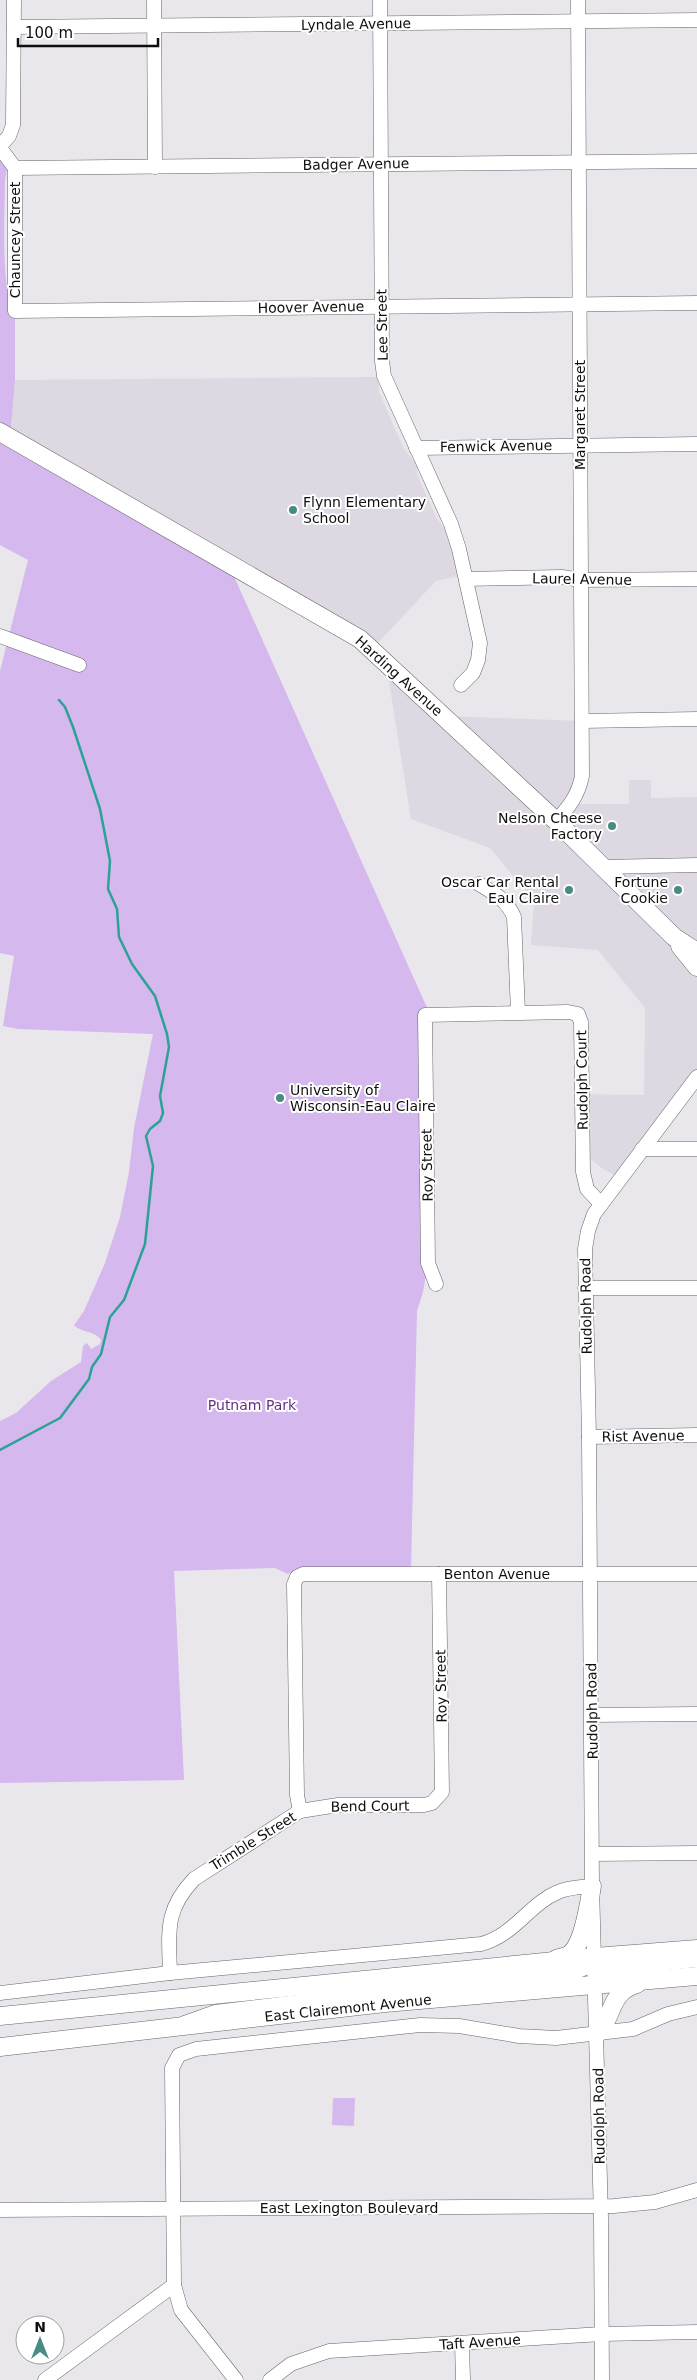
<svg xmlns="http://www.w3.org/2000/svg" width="697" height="2380" viewBox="0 0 697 2380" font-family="'DejaVu Sans',sans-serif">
<rect width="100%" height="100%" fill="#e9e7eb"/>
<g fill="#ded8e3">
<polygon points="378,377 379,392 404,449 417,465 417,474 436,517 448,533 459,576 436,581 376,645 342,621 11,428 15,380"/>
<polygon points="386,663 444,716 582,721 572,804 629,804 629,780 651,780 651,798 697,797 697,1081 620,1178 603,1169 582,1152 582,1094 644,1095 645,1008 598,950 531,945 534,901 490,848 411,819"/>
</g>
<g fill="#d5b8ee">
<path d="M0 159 7 168 5 180C5 212 0 292 15 315V380L11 428 0 422Z"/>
<path d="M0 432 228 563 428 1010V1263L423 1292 417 1311 411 1568 297 1569 288 1574 275 1568 174 1571 184 1780 0 1783V1421L16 1413 51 1381 81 1362 83 1346 87 1343 91 1349 100 1344 101 1340C94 1330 81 1333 74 1325L84 1311 105 1263 120 1217 129 1172 134 1128 153 1034 18 1029 3 1026 14 956 0 953V671L28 560 0 545Z"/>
<polygon points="333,2098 355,2098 354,2126 332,2125"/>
</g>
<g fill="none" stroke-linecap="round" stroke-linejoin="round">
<polyline stroke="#2ea196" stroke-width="2.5" points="0,1450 60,1418 89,1379 92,1367 101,1354 110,1317 124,1300 145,1244 153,1166 146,1136 150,1129 160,1121 163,1113 160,1096 169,1047 167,1034 155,996 132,964 119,937 117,909 108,889 110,861 100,809 73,727 65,707 59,700"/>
<defs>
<g id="minor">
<polyline points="154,0 155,167"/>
<polyline points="380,0 382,361 384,376 451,524 459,549 480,643 478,660 473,673 461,685"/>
<polyline points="14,27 697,20"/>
<polyline points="0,146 9,136 13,125 14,0"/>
<polyline points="0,148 15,168"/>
<polyline points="15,168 15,311 697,303"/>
<polyline points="15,168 697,161"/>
<polyline points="416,448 697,444"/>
<polyline points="466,579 562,577 581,580 697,579"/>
<polyline points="0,636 79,665"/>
<polyline points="582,721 697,719"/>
<path d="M556 821C569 807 578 796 582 776L578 0"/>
<polyline points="603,867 697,865"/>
<path d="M479 884C494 893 507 900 514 917L518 1012"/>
<polyline points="642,1149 697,1149"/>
<polyline points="436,1284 428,1263 425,1015 568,1012 578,1014 581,1022 583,1172 587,1189 601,1204"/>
<polyline points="585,1288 697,1288"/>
<polyline points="589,1437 697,1435"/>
<polyline points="592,1715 697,1714"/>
<polyline points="300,1811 338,1805 424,1805 432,1803 442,1792 439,1574"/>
<polyline points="593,1854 697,1853"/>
<path d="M170 1973C169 1932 164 1911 194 1879L300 1811 297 1795 294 1584 297 1577 303 1574H697"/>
<polyline points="595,1985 603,1972 609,1969 697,1960"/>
<path d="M0 1993 170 1973 481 1944C515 1935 529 1904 558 1892 569 1887 580 1887 592 1886"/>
<polyline points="184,2023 215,2012 489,1979 575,1972 586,1968 595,1957"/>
<polyline points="0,2210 614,2206 655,2202 697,2190"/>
<polyline points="462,2344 463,2380"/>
<polyline points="45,2380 174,2285"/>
<polyline points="236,2380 181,2310 174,2285 172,2068 179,2055 196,2049 420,2025 459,2026 519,2036 556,2038 633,2029 668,2014 697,2007"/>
<polyline points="270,2380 291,2364 329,2351 602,2334 697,2332"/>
<polyline points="602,2380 601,2218 592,1886 589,1437 585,1249 588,1231 594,1214 697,1077"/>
</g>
<g id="major">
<polyline points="0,432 360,639 556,821 674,937 697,952"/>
<polyline points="680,946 697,967"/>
<path d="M556 1959C561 1957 567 1957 571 1953 584 1942 589 1903 592 1886"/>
<polyline points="0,2016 595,1957 697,1949"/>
<path d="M597 2034C615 2015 608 1993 637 1984"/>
<polyline points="0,2047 385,2003 697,1976"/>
</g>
</defs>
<use href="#minor" stroke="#666468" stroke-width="15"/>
<use href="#major" stroke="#666468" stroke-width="19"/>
<use href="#minor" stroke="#fff" stroke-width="14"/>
<use href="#major" stroke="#fff" stroke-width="18"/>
</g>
<g fill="#468c85" stroke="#fff" stroke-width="2">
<circle cx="293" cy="510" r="5"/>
<circle cx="612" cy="826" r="5"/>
<circle cx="569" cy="890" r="5"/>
<circle cx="678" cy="890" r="5"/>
<circle cx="280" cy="1098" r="5"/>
</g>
<g text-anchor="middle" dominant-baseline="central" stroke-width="4" stroke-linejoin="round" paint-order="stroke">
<g font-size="14" fill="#100f10" stroke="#fff">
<text transform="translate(356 24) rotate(-1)">Lyndale Avenue</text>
<text transform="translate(356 164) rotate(-1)">Badger Avenue</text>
<text transform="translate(15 240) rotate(-90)">Chauncey Street</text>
<text transform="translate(311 307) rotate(-1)">Hoover Avenue</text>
<text transform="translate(382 325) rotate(-91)">Lee Street</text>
<text transform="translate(580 415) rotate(-90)">Margaret Street</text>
<text transform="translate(496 446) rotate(-1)">Fenwick Avenue</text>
<text transform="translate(582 579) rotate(1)">Laurel Avenue</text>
<text transform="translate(399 676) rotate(42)">Harding Avenue</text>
<text transform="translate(582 1080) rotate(-91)">Rudolph Court</text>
<text transform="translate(427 1165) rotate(-91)">Roy Street</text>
<text transform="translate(586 1306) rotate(-91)">Rudolph Road</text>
<text transform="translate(643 1436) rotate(-1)">Rist Avenue</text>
<text x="497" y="1574">Benton Avenue</text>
<text transform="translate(441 1686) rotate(-91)">Roy Street</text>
<text transform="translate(592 1711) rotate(-91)">Rudolph Road</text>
<text transform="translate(370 1806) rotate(-1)">Bend Court</text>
<text transform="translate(253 1841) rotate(-32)">Trimble Street</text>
<text transform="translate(348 2008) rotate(-6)">East Clairemont Avenue</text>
<text transform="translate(599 2116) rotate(-91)">Rudolph Road</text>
<text x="349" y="2208">East Lexington Boulevard</text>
<text transform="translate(480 2342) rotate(-4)">Taft Avenue</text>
</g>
<g font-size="14" fill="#100f10" stroke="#fff" text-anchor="end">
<text x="303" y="502" text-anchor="start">Flynn Elementary<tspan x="303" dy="16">School</tspan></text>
<text x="602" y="818">Nelson Cheese<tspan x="602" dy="16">Factory</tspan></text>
<text x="559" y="882">Oscar Car Rental<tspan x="559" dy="16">Eau Claire</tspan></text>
<text x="668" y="882">Fortune<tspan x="668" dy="16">Cookie</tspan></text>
<text x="290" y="1090" text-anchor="start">University of<tspan x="290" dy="16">Wisconsin-Eau Claire</tspan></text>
</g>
<g font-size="14" fill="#672d8d" stroke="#fff">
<text x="252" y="1405">Putnam Park</text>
</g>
</g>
<g transform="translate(40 2340)"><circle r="24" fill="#ffffff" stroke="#9f9f9f"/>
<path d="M0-4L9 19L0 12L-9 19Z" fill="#468c85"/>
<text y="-8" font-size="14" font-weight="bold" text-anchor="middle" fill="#100f10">N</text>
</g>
<path d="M18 38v8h140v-8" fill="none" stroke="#100f10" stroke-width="2.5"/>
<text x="25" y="38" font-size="15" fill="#100f10" stroke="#ffffff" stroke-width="4" paint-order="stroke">100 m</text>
</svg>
